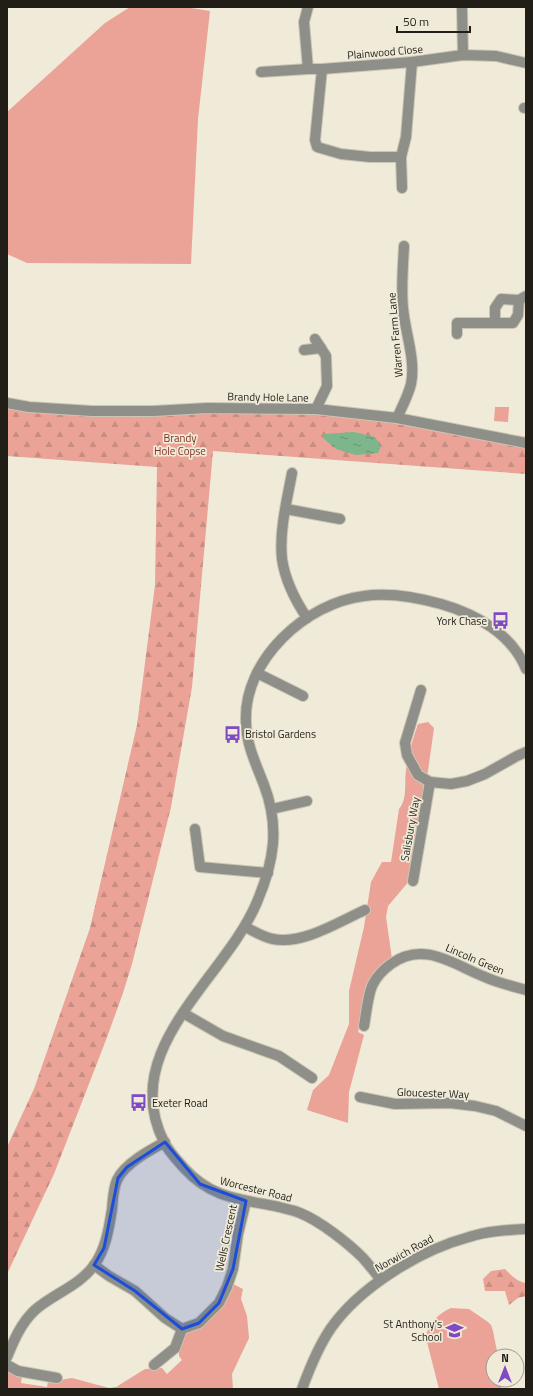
<svg xmlns="http://www.w3.org/2000/svg" width="533" height="1396" viewBox="0 0 533 1396" font-family="'Titillium Web',sans-serif">
<defs>
<pattern id="forest-firs" width="22" height="20" patternUnits="userSpaceOnUse"><rect width="22" height="20" fill="#eaa396"/><path d="M5 1l3.5 6h-7zM16 11l3.5 6h-7z" fill="#c88c81"/></pattern>
<pattern id="water-ripples" width="26" height="14" patternUnits="userSpaceOnUse"><rect width="26" height="14" fill="#7cb68a"/><path d="M2 4q2-2 4 0t4 0M15 11q2-2 4 0t4 0" fill="none" stroke="#659370"/></pattern>
</defs>
<rect width="100%" height="100%" fill="#f0ead8"/>
<g fill="#eaa396">
<polygon points="130,7 185,7 210,11 198,119 191,264 27,263 7,254 7,112 105,23"/>
<polygon points="495,407 509,407 508,422 494,421"/>
<path d="M428 722 434 728 425 792 410 880 388 906 386 917 392 959 384 965 363 1016 358 1032 364 1035 349 1092 348 1123 307 1110 313 1090 329 1075 349 1024V991L364 927 371 882 382 862H391L399 809C408 798 404 784 406 770 408 754 413 739 418 724Z"/>
<polygon points="233,1284 243,1289 241,1299 247,1316 249,1338 232,1374 233,1389 7,1389 7,1368 22,1377 21,1383 47,1387 48,1382 72,1378 109,1388 116,1387 145,1369 162,1368 167,1374 182,1360 179,1356 179,1349 186,1333 202,1326"/>
<path d="M451 1308 469 1309 488 1322 491 1325 493 1331 498 1356H493V1380H503L501 1389H439L426 1338C427 1325 439 1313 451 1308Z"/>
</g>
<g fill="url(#forest-firs)">
<polygon points="7,406 316,412 385,420 393,423 526,448 526,474 213,451 192,687 171,807 132,964 123,993 106,1040 54,1174 7,1274 7,1147 34,1089 90,928 137,725 155,585 157,467 7,456"/>
<path d="M505 1269C511 1275 517 1282 526 1283V1296L518 1298 509 1305 505 1291H485L483 1279 491 1271Z"/>
</g>
<polygon fill="url(#water-ripples)" points="354,432 375,437 381,446 378,453 356,455 336,449 323,438 324,434"/>
<g fill="none" stroke-linecap="round" stroke-linejoin="round">
<defs>
<g id="minor">
<polyline points="308,7 304,22 308,69"/>
<polyline points="462,7 463,55"/>
<polyline points="322,69 315,140 317,147 341,154 370,157 401,157 402,188"/>
<polyline points="261,72 308,69 322,69 412,62 463,55 496,56 526,63"/>
<polyline points="524,108 526,108"/>
<polyline points="401,157 406,137 412,62"/>
<polyline points="495,322 495,308 501,299 519,300"/>
<polyline points="457,334 457,323 513,323 518,315 519,300 526,296"/>
<polyline points="315,339 326,356 327,386 316,409"/>
<polyline points="304,350 321,348"/>
<polyline points="7,403 29,407 92,411 153,411 207,408 316,409 397,418 526,443"/>
<path d="M397 418C402 407 408 396 411 384 416 360 405 332 403 308 401 288 403 266 404 246"/>
<path d="M292 473C287 500 279 531 282 559 285 580 295 600 307 618"/>
<polyline points="286,509 340,519"/>
<polyline points="257,673 303,696"/>
<polyline points="421,690 405,743 407,755 418,775 430,782 451,784 467,781 485,774 517,756 526,752"/>
<polyline points="272,809 307,801"/>
<polyline points="195,829 200,867 268,873"/>
<polyline points="413,881 430,782"/>
<path d="M245 927C254 931 263 937 273 939 303 945 338 922 365 910"/>
<polyline points="183,1013 223,1036 279,1056 312,1078"/>
<path d="M364 1026C366 1015 368 993 373 984 377 976 384 969 391 964 424 940 454 965 485 977 498 983 512 986 526 990"/>
<polyline points="360,1097 395,1104 450,1103 475,1106 496,1111 526,1126"/>
<polyline points="94,1265 109,1276 135,1291 165,1318 182,1329 199,1323 219,1303 227,1287 233,1269 238,1234 246,1201"/>
<path d="M380 1279C375 1272 369 1265 363 1258 348 1243 320 1221 300 1213 294 1210 286 1209 279 1207 241 1199 212 1199 184 1168 177 1160 169 1152 164 1142 117 1049 225 979 257 902 274 862 280 827 264 785 256 764 246 744 246 722 243 660 306 603 364 596 390 592 416 597 441 604 476 614 512 634 526 669"/>
<path d="M7 1357C14 1340 21 1323 35 1310 53 1294 81 1285 95 1264 106 1248 109 1228 112 1209 113 1200 113 1189 117 1180 124 1164 150 1150 165 1142"/>
<polyline points="7,1365 18,1371 57,1378"/>
<polyline points="154,1365 175,1348 182,1329"/>
<path d="M302 1389C310 1367 318 1347 331 1328 360 1287 420 1250 469 1237 487 1231 507 1230 526 1229"/>
</g>
</defs>
<use href="#minor" stroke="#cbc5b5" stroke-width="12"/>
<use href="#minor" stroke="#8d8f88" stroke-width="10"/>
</g>
<path fill="#1d4ed8" fill-opacity="0.2" stroke="#1d4ed8" stroke-width="3" stroke-linejoin="round" d="M165 1142 200 1184 246 1201 233 1269 219 1303 199 1323 182 1329 135 1291 94 1265 104 1248 118 1178 127 1167Z"/>
<defs>
<symbol id="bus-bare" viewBox="-9 -9 18 18"><path d="M-5-6H5V4H4V6H2V4H-2V6H-4V4H-5ZM-3.5-4V0h7V-4ZM-3.5 1.2v1.5H-2V1.2ZM2 1.2v1.5H3.5V1.2Z" fill="#7f4ac2" stroke="#f0ead8" stroke-width="2.5" paint-order="stroke"/></symbol>
<symbol id="school-bare" viewBox="-9 -9 18 18"><path d="M0-5L7-2L0 1L-7-2ZM-4 1L0 2.5L4 1V4Q0 6-4 4Z" fill="#7f4ac2" stroke="#f0ead8" stroke-width="2.5" paint-order="stroke"/></symbol>
</defs>
<g fill-rule="evenodd">
<use href="#bus-bare" x="488" y="608" width="25" height="25"/>
<use href="#bus-bare" x="220" y="722" width="25" height="25"/>
<use href="#bus-bare" x="126" y="1090" width="25" height="25"/>
<use href="#school-bare" x="442" y="1318" width="25" height="25"/>
</g>
<g text-anchor="middle" dominant-baseline="central" stroke-width="3.5" stroke-linejoin="round" paint-order="stroke">
<g font-size="11" fill="#211e18" stroke="#f0ead8">
<text transform="translate(385 52) rotate(-5)">Plainwood Close</text>
<text transform="translate(395 335) rotate(-95)">Warren Farm Lane</text>
<text transform="translate(268 397) rotate(1)">Brandy Hole Lane</text>
<text transform="translate(410 829) rotate(-80)">Salisbury Way</text>
<text transform="translate(475 959) rotate(23)">Lincoln Green</text>
<text transform="translate(433 1093) rotate(2)">Gloucester Way</text>
<text transform="translate(256 1189) rotate(14)">Worcester Road</text>
<text transform="translate(226 1238) rotate(-78)">Wells Crescent</text>
<text transform="translate(404 1253) rotate(-29)">Norwich Road</text>
</g>
<g font-size="11" fill="#853124" stroke="#f0ead8">
<text x="180" y="438">Brandy<tspan x="180" dy="13">Hole Copse</tspan></text>
</g>
<g font-size="11" fill="#211e18" stroke="#f0ead8" text-anchor="end">
<text x="487" y="621">York Chase</text>
<text x="245" y="734" text-anchor="start">Bristol Gardens</text>
<text x="152" y="1103" text-anchor="start">Exeter Road</text>
<text x="442" y="1324">St Anthony's<tspan x="442" dy="13">School</tspan></text>
</g>
</g>
<rect width="533" height="1396" fill="none" stroke="#211e18" stroke-width="16"/>
<g transform="translate(505 1368)"><circle r="19" fill="#f0ead8" stroke="#9d988b"/>
<path d="M0-3L7 15L0 10L-7 15Z" fill="#7f4ac2"/>
<text y="-6" font-size="11" font-weight="bold" text-anchor="middle" fill="#211e18">N</text>
</g>
<path d="M397 26v6h73v-6" fill="none" stroke="#211e18" stroke-width="2"/>
<text x="403" y="26" font-size="12" fill="#211e18" stroke="#f0ead8" stroke-width="3" paint-order="stroke">50 m</text>
</svg>
